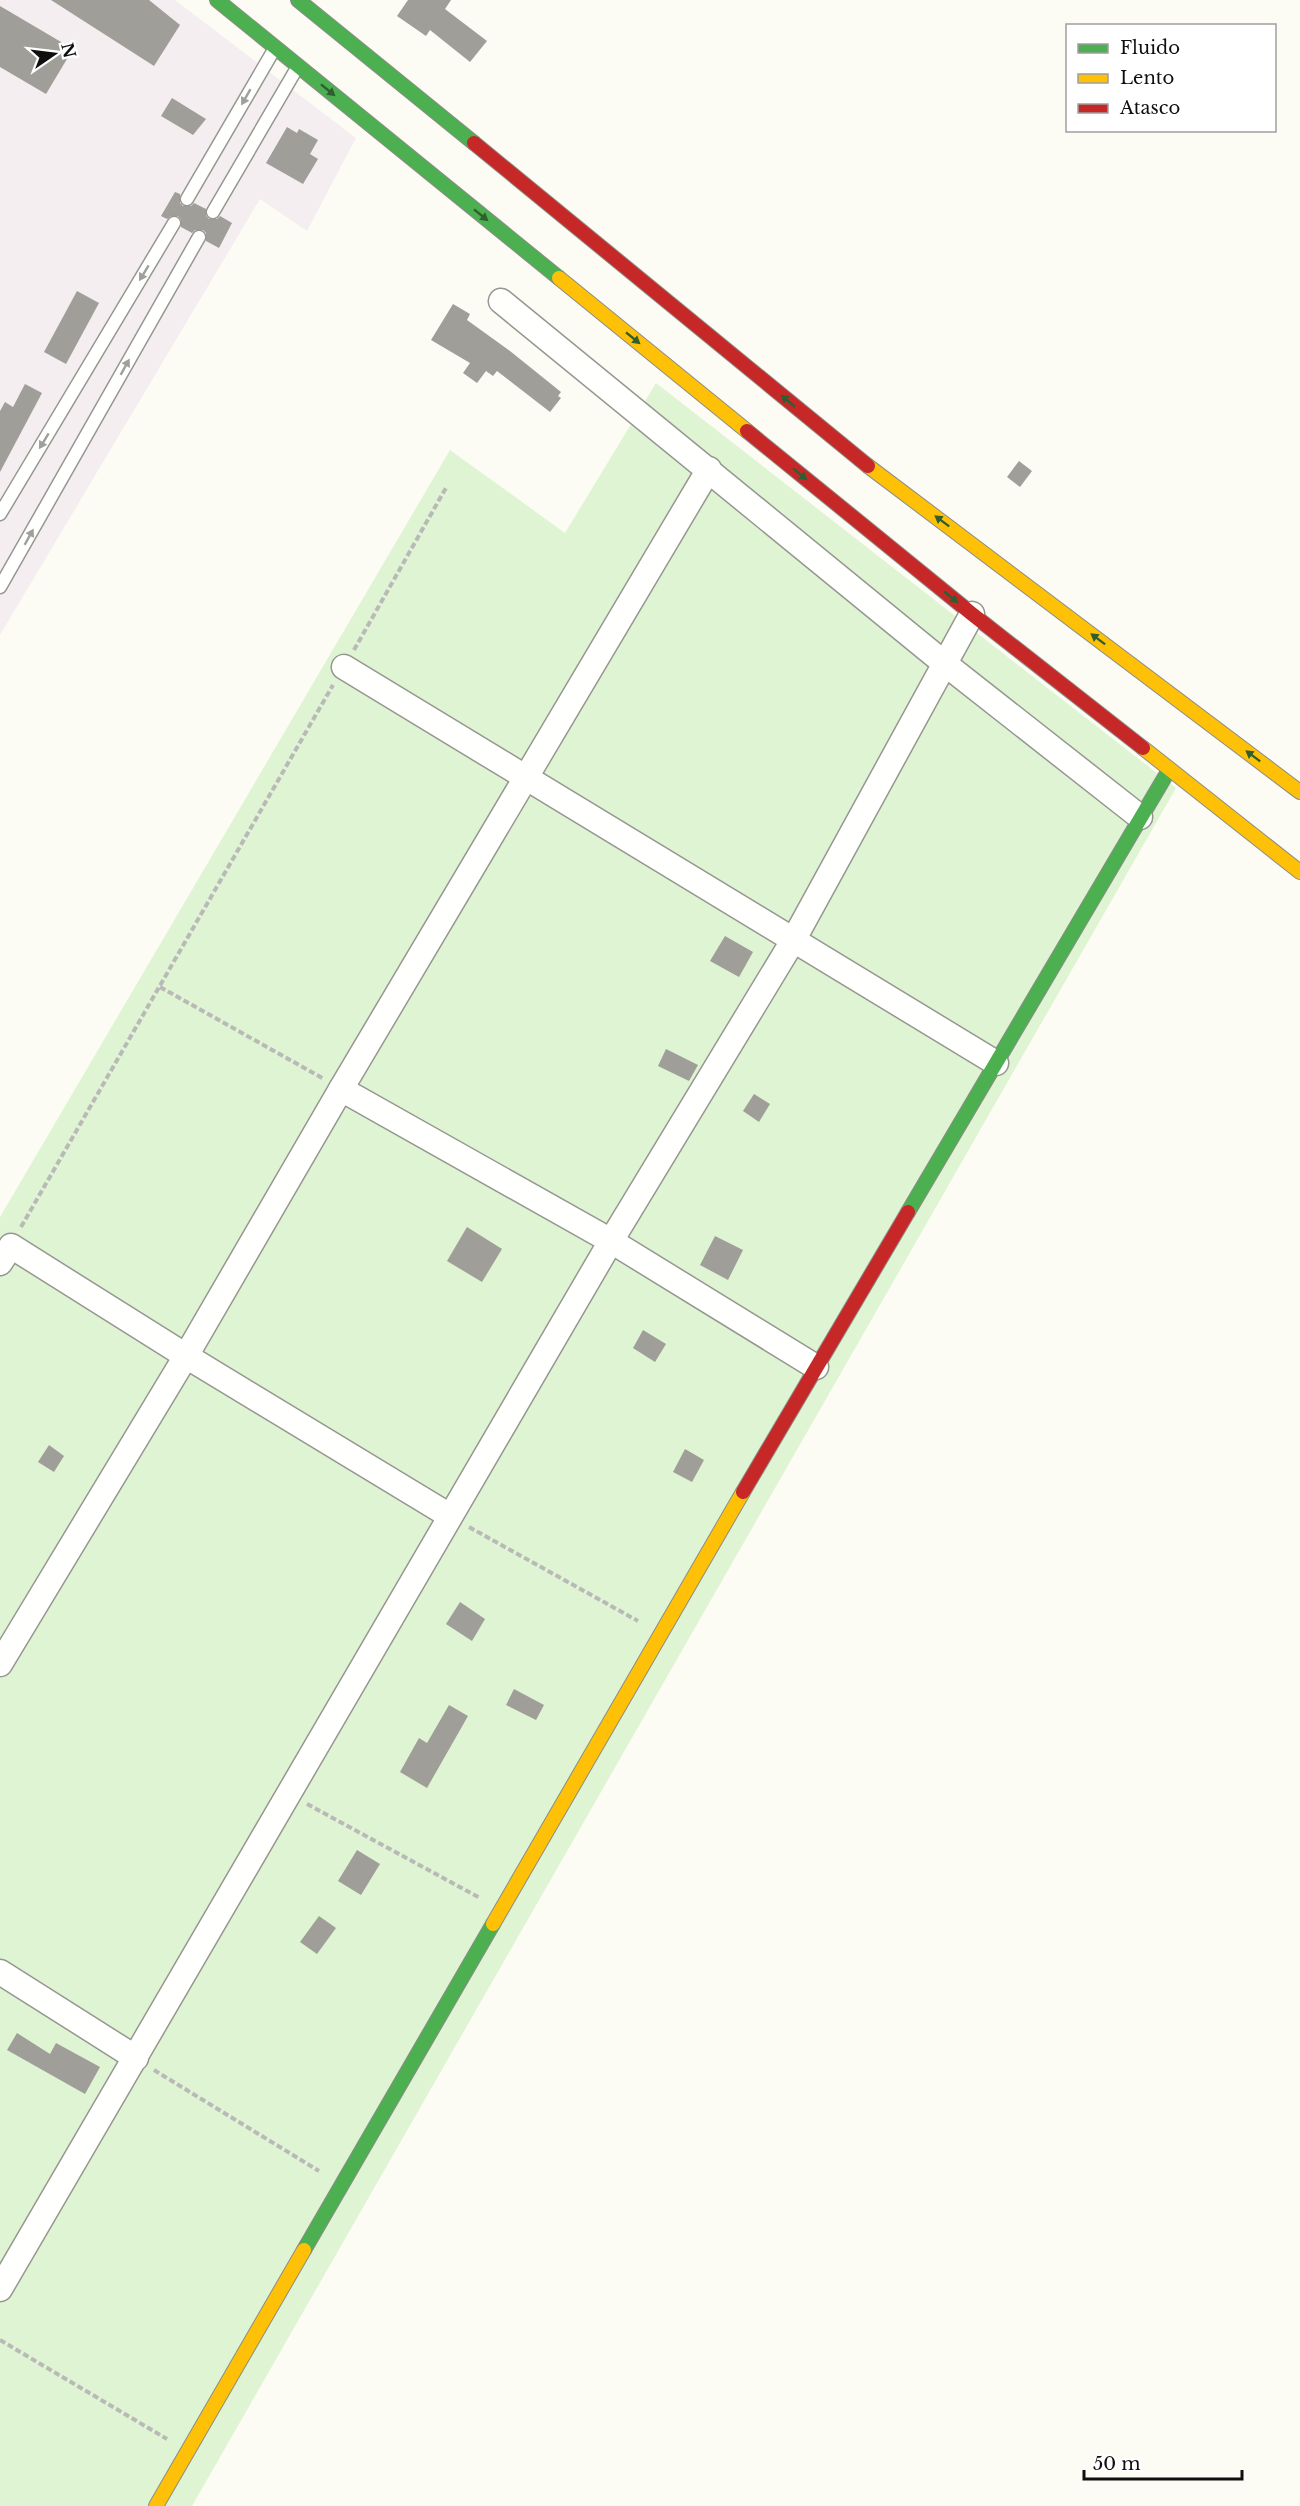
<svg xmlns="http://www.w3.org/2000/svg" width="1300" height="2506" viewBox="0 0 1300 2506" font-family="'Libre Baskerville',serif">
<rect width="100%" height="100%" fill="#fcfcf4"/>
<polygon fill="#f4eef0" points="0,0 175,0 356,138 307,231 260,199 0,635"/>
<polygon fill="#dff4d2" points="656,383 1176,788 192,2506 0,2506 0,1217 450,450 565,533"/>
<g fill="#9f9e99">
<polygon points="51,0 149,0 180,25 154,66"/>
<polygon points="408,0 451,0 445,9 487,41 470,62 430,30 426,36 397,16"/>
<polygon points="0,6 73,49 46,94 0,67"/>
<polygon points="172,98 206,119 193,135 161,116"/>
<polygon points="287,127 297,133 299,129 318,140 310,154 318,159 303,184 266,163"/>
<polygon points="175,192 180,194 180,203 183,206 191,206 194,203 206,209 206,216 209,219 217,219 220,216 232,223 219,248 206,241 206,233 203,230 195,230 192,233 181,227 181,220 178,216 171,216 167,219 161,216"/>
<polygon points="77,291 99,303 66,364 44,352"/>
<polygon points="453,304 470,314 467,320 510,351 561,392 558,396 561,398 550,412 497,371 493,376 486,371 477,383 463,373 470,363 431,340"/>
<polygon points="25,384 42,393 0,472 0,411 5,402 13,407"/>
<polygon points="1019,461 1032,471 1020,487 1007,477"/>
<polygon points="725,936 753,952 739,977 710,961"/>
<polygon points="666,1049 698,1065 689,1081 658,1066"/>
<polygon points="754,1094 770,1104 759,1122 743,1111"/>
<polygon points="467,1227 502,1249 482,1282 447,1261"/>
<polygon points="715,1236 743,1250 728,1280 700,1265"/>
<polygon points="643,1330 666,1344 655,1362 633,1348"/>
<polygon points="49,1445 64,1456 54,1472 38,1462"/>
<polygon points="685,1449 704,1460 692,1482 673,1472"/>
<polygon points="460,1602 485,1619 472,1641 446,1624"/>
<polygon points="514,1689 544,1705 536,1720 506,1705"/>
<polygon points="449,1705 468,1716 427,1788 400,1772 419,1738 427,1743"/>
<polygon points="357,1850 380,1864 361,1895 338,1881"/>
<polygon points="319,1916 336,1928 317,1954 300,1942"/>
<polygon points="17,2033 50,2054 56,2043 100,2067 85,2094 7,2050"/>
</g>
<g fill="none" stroke-linecap="round" stroke-linejoin="round">
<defs>
<g id="lane">
<polyline points="187,199 275,48"/>
<polyline points="213,212 297,68"/>
<polyline points="0,514 174,223"/>
<polyline points="0,587 199,237"/>
</g>
<g id="street">
<polyline points="501,301 944,663 1140,817"/>
<polyline points="344,667 996,1063"/>
<polyline points="341,1089 611,1241 816,1367"/>
<polyline points="0,1263 11,1246 186,1356 450,1516"/>
<polyline points="0,1664 186,1356 341,1089 709,469"/>
<polyline points="0,1972 136,2058"/>
<polyline points="0,2289 611,1241 794,939 972,614"/>
</g>
<g id="fast">
<polyline points="217,0 559,278"/>
<polyline points="298,0 474,143"/>
<polyline points="908,1212 1169,770"/>
<polyline points="304,2250 493,1924"/>
</g>
<g id="slow">
<polyline points="559,278 747,431"/>
<polyline points="868,466 1300,792"/>
<polyline points="1143,748 1300,872"/>
<polyline points="493,1924 743,1492"/>
<polyline points="156,2506 304,2250"/>
</g>
<g id="jam">
<polyline points="474,143 868,466"/>
<polyline points="747,431 972,614 1143,748"/>
<polyline points="743,1492 908,1212"/>
</g>
</defs>
<use href="#lane" stroke="#969692" stroke-width="15"/>
<use href="#street" stroke="#969692" stroke-width="27"/>
<use href="#fast" stroke="#8c8c89" stroke-width="16"/>
<use href="#slow" stroke="#8c8c89" stroke-width="16"/>
<use href="#jam" stroke="#8c8c89" stroke-width="16"/>
<g stroke="#b9b9b8" stroke-width="4" stroke-dasharray="6 3" stroke-linecap="butt">
<polyline points="354,650 447,486"/>
<polyline points="160,987 324,1079"/>
<polyline points="21,1227 333,685"/>
<polyline points="469,1527 638,1621"/>
<polyline points="307,1804 480,1898"/>
<polyline points="154,2070 319,2171"/>
<polyline points="0,2340 167,2439"/>
</g>
<use href="#lane" stroke="#fffffd" stroke-width="12"/>
<use href="#street" stroke="#fffffd" stroke-width="24"/>
<use href="#fast" stroke="#4caf50" stroke-width="14"/>
<use href="#slow" stroke="#ffc107" stroke-width="14"/>
<use href="#jam" stroke="#c62828" stroke-width="14"/>
</g>
<defs><path id="oneway-solid" d="M-6-.8H1V-3.2L6.5 0L1 3.2V.8H-6Z" transform="scale(1.5)"/></defs>
<g fill="#2e5f30">
<use href="#oneway-solid" transform="translate(328 90) rotate(39)"/>
<use href="#oneway-solid" transform="translate(481 215) rotate(39)"/>
<use href="#oneway-solid" transform="translate(633 338) rotate(39)"/>
<use href="#oneway-solid" transform="translate(788 401) rotate(-140)"/>
<use href="#oneway-solid" transform="translate(800 474) rotate(39)"/>
<use href="#oneway-solid" transform="translate(942 521) rotate(-143)"/>
<use href="#oneway-solid" transform="translate(951 597) rotate(39)"/>
<use href="#oneway-solid" transform="translate(1098 639) rotate(-143)"/>
<use href="#oneway-solid" transform="translate(1253 756) rotate(-143)"/>
</g>
<g fill="#9f9f9e">
<use href="#oneway-solid" transform="translate(246 97) rotate(120)"/>
<use href="#oneway-solid" transform="translate(144 273) rotate(121)"/>
<use href="#oneway-solid" transform="translate(125 367) rotate(-61)"/>
<use href="#oneway-solid" transform="translate(44 441) rotate(121)"/>
<use href="#oneway-solid" transform="translate(29 537) rotate(-61)"/>
</g>
<rect x="1066" y="24" width="210" height="108" fill="#ffffff" stroke="#9f9f9f" stroke-width="1.5"/>
<rect x="1078" y="44" width="30" height="9" fill="#4caf50" stroke="#9f9f9f" stroke-width="1.5"/>
<text x="1120" y="54" font-size="18" fill="#0f0f0f">Fluido</text>
<rect x="1078" y="74" width="30" height="9" fill="#ffc107" stroke="#9f9f9f" stroke-width="1.5"/>
<text x="1120" y="84" font-size="18" fill="#0f0f0f">Lento</text>
<rect x="1078" y="104" width="30" height="9" fill="#c62828" stroke="#9f9f9f" stroke-width="1.5"/>
<text x="1120" y="114" font-size="18" fill="#0f0f0f">Atasco</text>
<g transform="translate(54 54) rotate(76)" stroke="#ffffff" stroke-width="4.5" paint-order="stroke">
<path d="M0-4.5L10 22L0 15L-10 22Z" fill="#0f0f0f"/>
<text y="-9" font-size="16" font-weight="bold" text-anchor="middle" fill="#0f0f0f">N</text>
</g>
<path d="M1084 2470v9h158v-9" fill="none" stroke="#0f0f0f" stroke-width="3"/>
<text x="1093" y="2470" font-size="18" fill="#0f0f0f" stroke="#ffffff" stroke-width="4.5" paint-order="stroke">50 m</text>
</svg>
